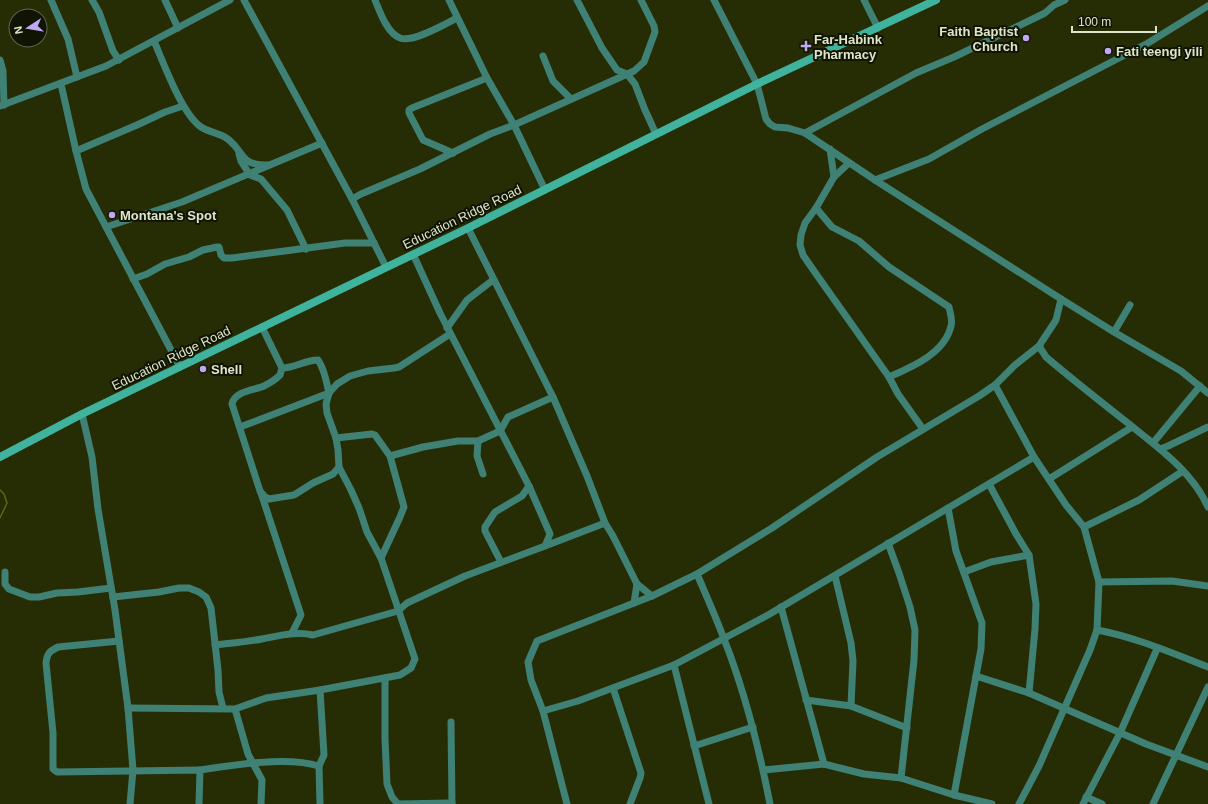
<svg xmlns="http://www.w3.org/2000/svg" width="1208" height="804" viewBox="0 0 1208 804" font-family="Helvetica,sans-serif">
<rect width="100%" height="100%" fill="#262d05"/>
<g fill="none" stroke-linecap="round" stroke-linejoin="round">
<polyline stroke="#5a661c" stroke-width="1.5" points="0,490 4,494 7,503 0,518"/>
<g stroke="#3f8174" stroke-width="7">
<polyline points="51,0 68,39 77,77"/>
<polyline points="92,0 99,12 113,51 119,60"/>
<polyline points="165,0 178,28"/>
<polyline points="244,0 352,199 386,267"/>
<path d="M375 0C380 12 387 33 400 38 413 43 445 24 457 18"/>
<polyline points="449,0 487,78 514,125 545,190"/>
<polyline points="577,0 602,48 617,70 627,74 635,84 645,110 656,134"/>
<polyline points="714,0 757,84 766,119 770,124 775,127 788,128 805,133 875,180 1061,299 1114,332 1181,371 1208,393"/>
<polyline points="864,0 878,28"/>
<path d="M154 41C164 64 182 114 201 127 210 133 222 133 229 140 247 155 239 165 269 165"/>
<polyline points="543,56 553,81 571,99"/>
<polyline points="0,60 3,71 4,105"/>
<polyline points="61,84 76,151 86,189 180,367"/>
<polyline points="0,106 106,66 230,0"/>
<polyline points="805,133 916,73 954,57 1045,13 1054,5 1065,0"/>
<polyline points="830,149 834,177"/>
<polyline points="76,151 137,125 165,112 183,106"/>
<polyline points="453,153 423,140 409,113 409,110 412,108 487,78"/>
<polyline points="239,154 241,161 250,175 261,179 287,210 306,249"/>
<polyline points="849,163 834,177 816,208 805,223 801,235 800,245 803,255 814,271 889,377 898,394 923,429"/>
<polyline points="875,180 929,159 982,129 1148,43 1208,6"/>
<polyline points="352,199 361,194 420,169 490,134 514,125 634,71 644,62 655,32 654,26 641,0"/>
<path d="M816 208 832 227 859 241 889 267 949 307C950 313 953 320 951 326 945 353 912 367 889 377"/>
<polyline points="106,227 182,202 322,143"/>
<polyline points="468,228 553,397 587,476 605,523 613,536 637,584 652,596"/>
<polyline points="413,254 440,313 529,486 550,534 545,546 605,523"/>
<polyline points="133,279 147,274 165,264 189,257 203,250 217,247 219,247 221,255 224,258 232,258 345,243 374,243"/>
<path d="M262 327 282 368 280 375C276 379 270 383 264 386 255 390 234 391 232 404L260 491 265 497 269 499 294 495 313 483 333 474 339 467"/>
<polyline points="447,328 467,300 493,280"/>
<polyline points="1114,332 1130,305"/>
<path d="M1039 346 1046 357C1073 380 1101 402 1129 424 1158 448 1192 471 1208 507"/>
<path d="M282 368C295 368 305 360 318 360 325 370 326 381 329 393"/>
<polyline points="995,385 1034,457 1066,505 1084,527 1099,582 1097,630 1090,650 1039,766 1019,804"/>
<polyline points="82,414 92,457 98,509 115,610 128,708 133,770 130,804"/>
<polyline points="240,427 329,393"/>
<polyline points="336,438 372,434 375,435 390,456 404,507 400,517 381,558"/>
<polyline points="478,441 477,456 483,474"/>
<polyline points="1153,443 1200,386"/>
<polyline points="1160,449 1168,446 1208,427"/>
<polyline points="390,456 423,447 458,441 478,441 500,431 508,417 553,397"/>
<polyline points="1049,479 1132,427"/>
<polyline points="989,484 1016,534 1029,555 1036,604 1035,629 1029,693"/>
<polyline points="261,493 301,615 292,633"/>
<polyline points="948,508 956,551 982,623 981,649 954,795"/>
<polyline points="1084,527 1139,500 1183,471"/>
<polyline points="888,543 899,573 910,607 915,630 914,660 901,778"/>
<polyline points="501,562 485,531 485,527 495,512 522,496 529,486"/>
<polyline points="5,572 5,584 9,589 30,597 39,597 57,593 78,592 111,588"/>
<polyline points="964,572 991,562 1029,555"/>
<path d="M697 574C706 595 716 617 724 639 745 692 759 748 770 804"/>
<polyline points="835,576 851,643 853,661 851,706"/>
<polyline points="1099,582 1172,581 1208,586"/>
<polyline points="113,597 159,592 179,588 189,588 199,592 206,597 211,608 218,670 219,692 223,708"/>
<polyline points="634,603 637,584"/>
<polyline points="781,607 824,764"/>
<path d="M1097 630C1135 637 1172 653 1208 667"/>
<path d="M119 641 58 647C50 651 47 653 46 663L53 733V769L57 772 200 770 199 804"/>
<path d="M215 645C231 643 246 642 262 639 279 636 295 631 313 635L398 611 407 603 465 576 545 546"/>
<polyline points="674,665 709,804"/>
<polyline points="976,676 1029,693 1146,744 1208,767"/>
<polyline points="385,678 385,739 387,784 392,797 398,804"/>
<polyline points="613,688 641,773 640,778 630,804"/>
<polyline points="320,690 324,755 319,766 320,804"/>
<polyline points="806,700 851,706 907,728"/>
<polyline points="128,708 235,709 266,698 320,690 400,675 411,668 415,659 381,558 367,532 359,508 351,490 339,467 338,450 336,438 327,413 326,404 329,393 337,384 350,376 368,371 394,368 399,367 450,334"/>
<polyline points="235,709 248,754 262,780 261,804"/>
<polyline points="543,711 578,701 674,665 768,615 1034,457"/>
<polyline points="451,722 452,804"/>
<polyline points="694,746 753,727"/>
<path d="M200 770C233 765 287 756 319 766"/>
<polyline points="764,770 824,764 864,774 901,778 954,795 992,804"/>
<polyline points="1086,797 1102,804"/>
<polyline points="397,804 452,803"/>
<polyline points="567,804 543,711 531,680 528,662 537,641 652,596 697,574 772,528 877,457 979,396 995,385 1015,365 1039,346 1056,320 1061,299"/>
<polyline points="1083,804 1120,733 1157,649"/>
<polyline points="1153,804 1208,687"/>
</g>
<polyline stroke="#40b39e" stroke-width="8" points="0,457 82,414 468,228 757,84 936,0"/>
</g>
<g fill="#c0a8f3" stroke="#101402" stroke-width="1.5">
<circle cx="1026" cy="38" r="4"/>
<path d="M804 40h4v4h4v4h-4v4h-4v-4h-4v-4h4z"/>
<circle cx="1108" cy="51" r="4"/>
<circle cx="112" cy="215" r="4"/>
<circle cx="203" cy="369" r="4"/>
</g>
<g text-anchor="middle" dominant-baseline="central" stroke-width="4" stroke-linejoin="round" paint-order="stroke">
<g font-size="13" font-weight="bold" fill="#dee5ca" stroke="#101402" text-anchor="start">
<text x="1018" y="31" text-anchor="end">Faith Baptist<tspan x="1018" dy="15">Church</tspan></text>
<text x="814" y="39">Far-Habink<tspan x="814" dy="15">Pharmacy</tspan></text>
<text x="1116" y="51">Fati teengi yili</text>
<text x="120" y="215">Montana's Spot</text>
<text x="211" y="369">Shell</text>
</g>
<g font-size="13" fill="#dee5ca" stroke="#101402">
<text transform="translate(462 217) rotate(-26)">Education Ridge Road</text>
<text transform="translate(171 358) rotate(-26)">Education Ridge Road</text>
</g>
</g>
<g transform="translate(28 28) rotate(258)"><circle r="19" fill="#101402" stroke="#626852"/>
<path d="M0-3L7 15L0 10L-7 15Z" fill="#c0a8f3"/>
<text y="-6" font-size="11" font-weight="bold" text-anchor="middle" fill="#dee5ca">N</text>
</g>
<path d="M1072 26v6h84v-6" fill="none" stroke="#dee5ca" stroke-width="2"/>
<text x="1078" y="26" font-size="12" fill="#dee5ca" stroke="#101402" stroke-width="3" paint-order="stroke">100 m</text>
</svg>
